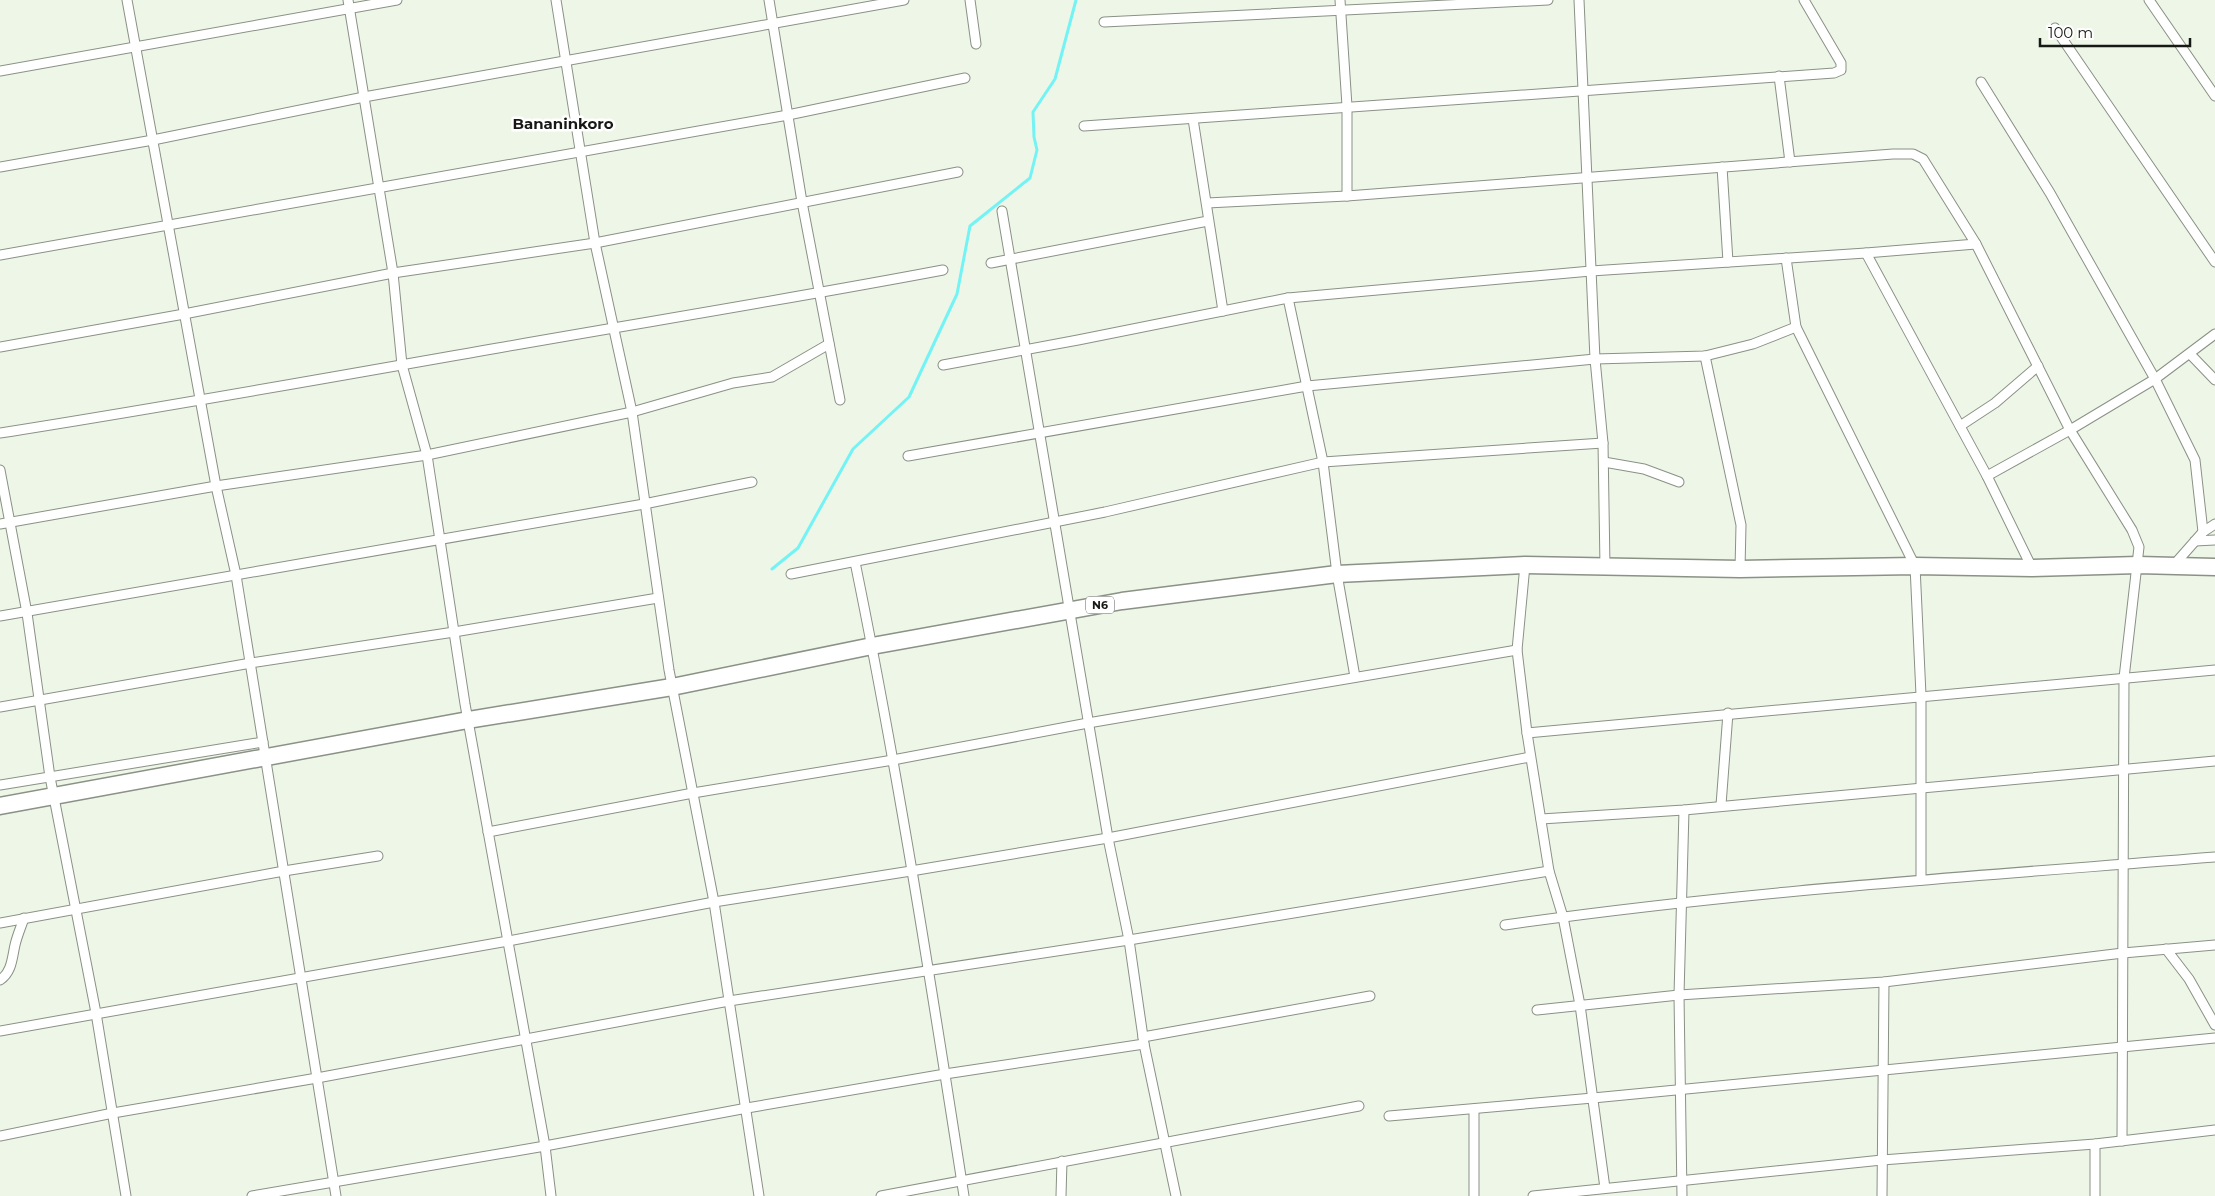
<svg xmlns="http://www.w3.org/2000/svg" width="2215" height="1196" viewBox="0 0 2215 1196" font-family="Montserrat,sans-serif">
<rect width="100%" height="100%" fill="#eef6e8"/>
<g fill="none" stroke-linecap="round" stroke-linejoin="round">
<polyline stroke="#74f3f5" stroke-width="3" points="772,569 798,548 853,449 909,397 957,294 970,226 1030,178 1037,150 1034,137 1033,112 1055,79 1076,0"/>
<defs>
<g id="street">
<polyline points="127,0 216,486 236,575 336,1196"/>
<polyline points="348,0 393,273 402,365 427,455 465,704 545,1146 551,1196"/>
<polyline points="556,0 595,243 632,412 669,670 714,902 759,1196"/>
<polyline points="769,0 802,202 840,400"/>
<polyline points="970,0 976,44"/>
<polyline points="1340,0 1347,106 1347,196"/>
<polyline points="1579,0 1595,359 1603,443 1605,567"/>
<polyline points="2149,0 2215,96"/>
<polyline points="1104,22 1548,0"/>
<polyline points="2055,28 2215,262"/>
<polyline points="0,71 397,0"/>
<polyline points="1779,76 1790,162"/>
<polyline points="1981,82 2050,193 2155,379 2195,460 2203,532"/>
<polyline points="1193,119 1223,311"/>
<polyline points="1084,126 1834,73 1841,70 1841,63 1804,0"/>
<polyline points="0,167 153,140 364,97 904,0"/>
<polyline points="1722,167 1728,262"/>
<polyline points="1207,203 1347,196 1893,154 1913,154 1923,159 1976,244 2070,430 2132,530 2139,547 2124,678 2122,1141"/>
<polyline points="1002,211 1108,838 1129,940 1144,1044 1176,1196"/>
<polyline points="1866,253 1987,476 2032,568"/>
<polyline points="0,255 788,115 965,78"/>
<polyline points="1786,258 1796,327 1915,566 1921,695 1921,880"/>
<polyline points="991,263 1208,221"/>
<polyline points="1288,298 1323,462 1337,574 1355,677"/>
<polyline points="0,347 184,314 393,273 595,243 958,172"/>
<polyline points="2190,354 2215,380"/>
<polyline points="1705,356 1741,525 1740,569"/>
<polyline points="943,365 1078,340 1288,298 1591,271 1866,253 1976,244"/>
<polyline points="1960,426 1995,403 2038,366"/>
<path d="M0 433C166 407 332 377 498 348 646 322 795 298 943 270"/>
<polyline points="908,456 1307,386 1595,359 1705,356 1753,344 1796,327"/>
<polyline points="1604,462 1644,469 1679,482"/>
<polyline points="0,470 27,613 50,777 96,1013 126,1196"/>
<polyline points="1987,476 2070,430 2155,379 2215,334"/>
<polyline points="0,524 216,486 427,455 632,412 733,383 772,377 829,344"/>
<polyline points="2195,541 2215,540"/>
<path d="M855 562C898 772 931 984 964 1196"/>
<polyline points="1525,565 1517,650 1527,733 1549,871 1563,917 1580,1005 1605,1188"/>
<polyline points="2173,566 2203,532 2215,524"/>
<polyline points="791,574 1105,512 1323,462 1603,443"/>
<polyline points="0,616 644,504 752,482"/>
<polyline points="0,707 251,663 454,632 658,598"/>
<polyline points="1527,733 2215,670"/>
<polyline points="0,785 263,742"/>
<polyline points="1721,805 1728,713"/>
<polyline points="1541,819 1684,810 2215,761"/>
<polyline points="488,832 693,793 893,760 1088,723 1517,650"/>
<polyline points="0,923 284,871 378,856"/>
<path d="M1505 925C1741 891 1978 876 2215 857"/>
<polyline points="2166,949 2189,979 2215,1025"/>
<path d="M0 980C12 972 12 958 15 945 17 936 21 927 24 918"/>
<polyline points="1537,1010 1679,995 1884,982 2123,953 2215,945"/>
<polyline points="0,1031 508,941 714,902 911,871 1108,838 1530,757"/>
<polyline points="1143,1037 1370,996"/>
<polyline points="1389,1116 1593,1098 2215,1038"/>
<polyline points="0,1136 113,1113 317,1078 729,1001 1129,940 1549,871"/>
<polyline points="252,1196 545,1146 747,1108 945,1074 1144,1044"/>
<polyline points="881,1196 1359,1106"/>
<polyline points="1061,1196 1062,1161"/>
<polyline points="1474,1196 1474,1109"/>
<polyline points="1533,1196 1882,1160 2095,1144 2215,1130"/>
<polyline points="1682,1196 1679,995 1684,810"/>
<polyline points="1882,1196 1884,982"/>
<polyline points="2095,1196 2095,1144"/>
</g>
<polyline id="highway" points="0,806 468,720 672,687 872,646 1122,601 1337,574 1525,565 1740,569 1915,566 2032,568 2138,565 2215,567"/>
</defs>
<use href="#street" stroke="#8a9185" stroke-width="11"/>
<use href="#highway" stroke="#8a9185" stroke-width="19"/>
<use href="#street" stroke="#fff" stroke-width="9"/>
<use href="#highway" stroke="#fff" stroke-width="16"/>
</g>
<g text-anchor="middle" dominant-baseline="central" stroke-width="5" stroke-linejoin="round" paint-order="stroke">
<rect fill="#fff" stroke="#5c5e5a" stroke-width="1" x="1086" y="596.5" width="28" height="17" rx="4"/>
<g font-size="11" font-weight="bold" fill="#161914">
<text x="1100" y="605">N6</text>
</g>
<g font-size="15" font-weight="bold" fill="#161914" stroke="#fff">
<text x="563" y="123">Bananinkoro</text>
</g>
</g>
<path d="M2040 38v8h150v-8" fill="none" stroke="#161914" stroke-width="2.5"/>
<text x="2048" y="38" font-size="15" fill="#161914" stroke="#ffffff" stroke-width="4" paint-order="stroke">100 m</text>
</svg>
